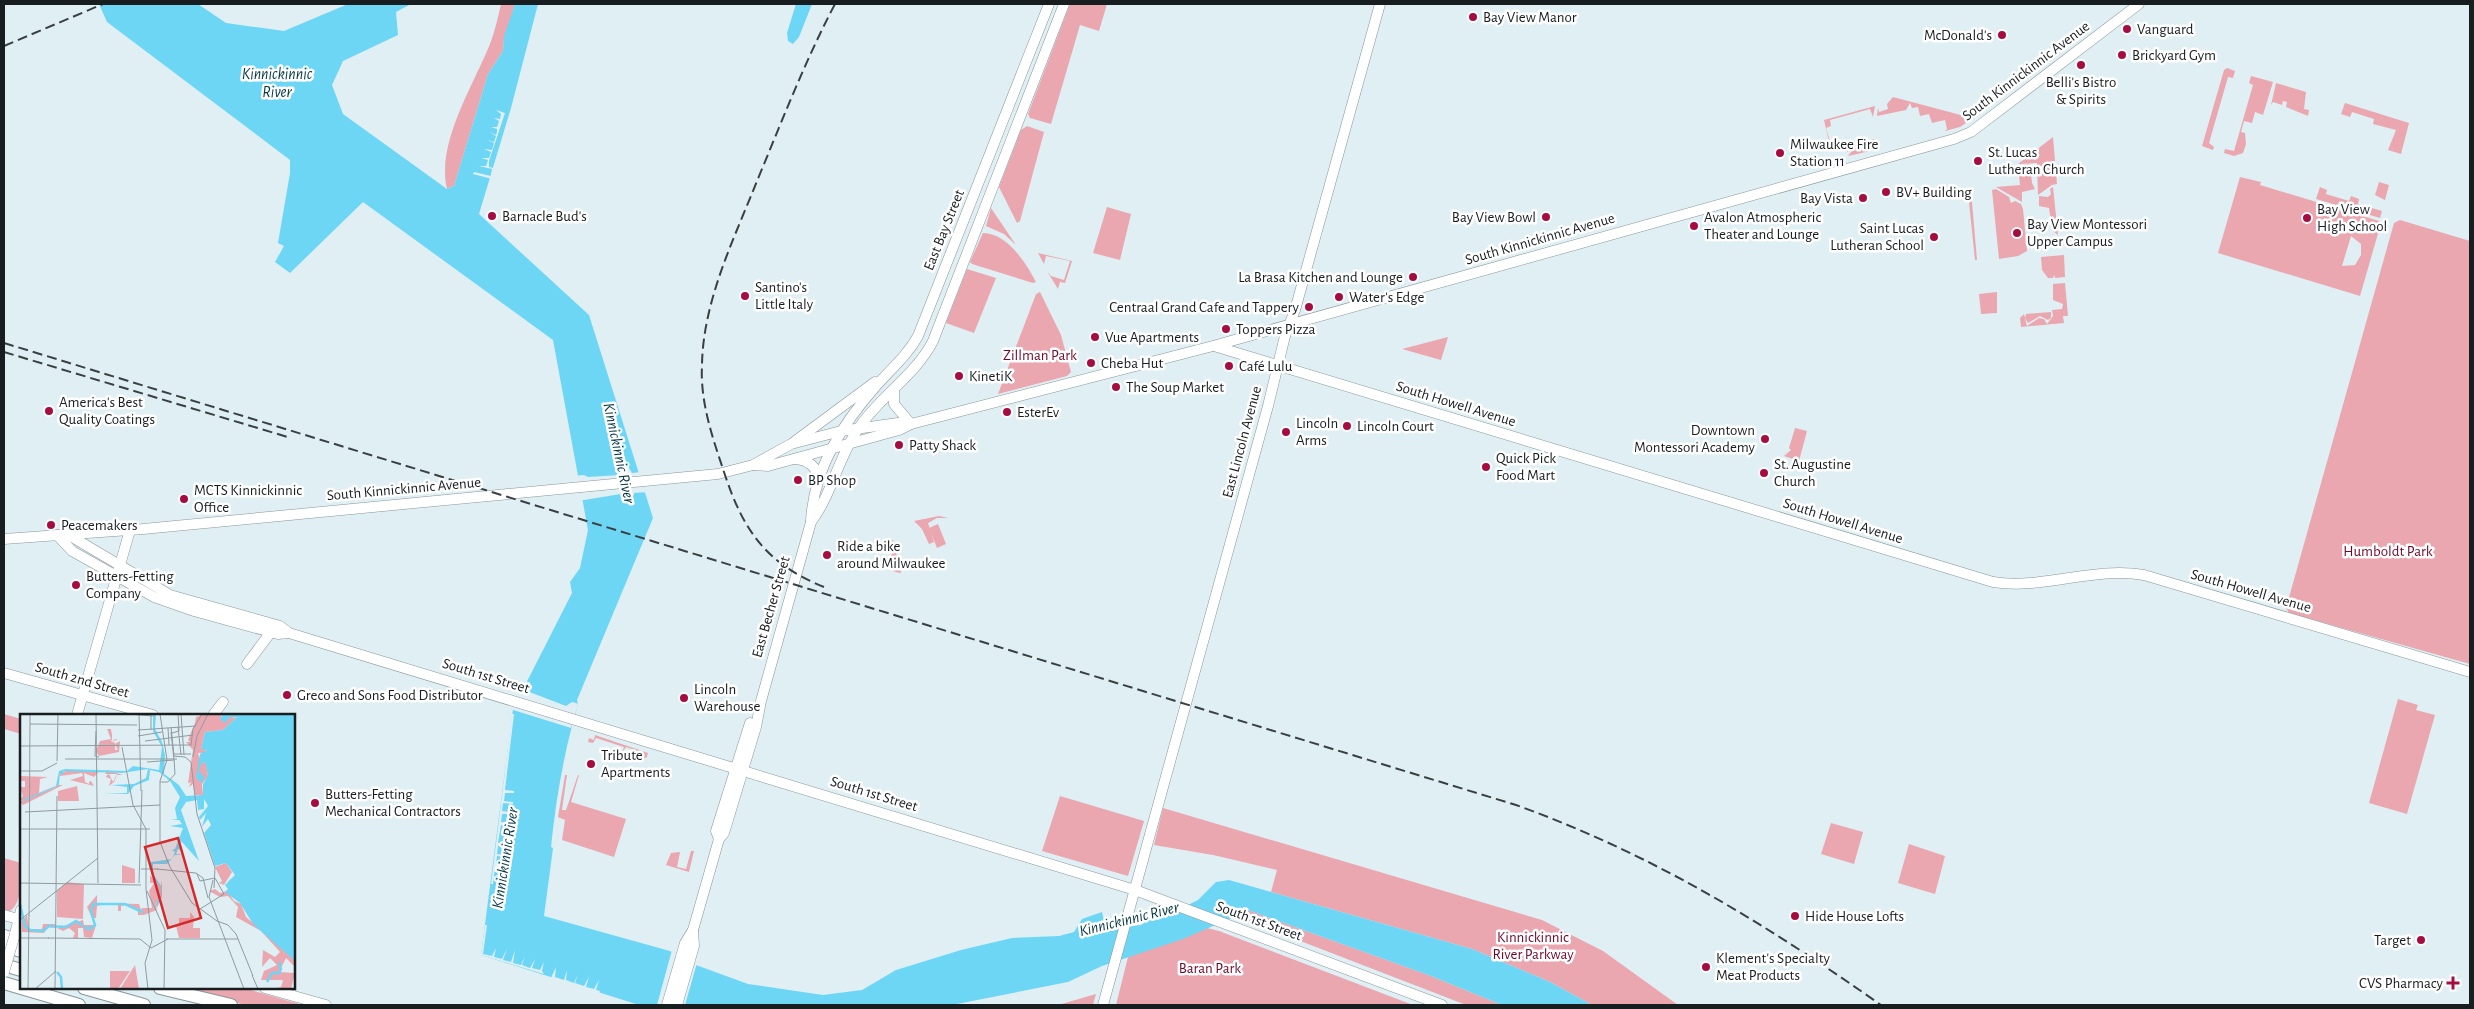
<svg xmlns="http://www.w3.org/2000/svg" width="2474" height="1009" viewBox="0 0 2474 1009" font-family="'Alegreya Sans',sans-serif">
<rect width="100%" height="100%" fill="#e0eff4"/>
<g fill="#eaa7af" fill-rule="evenodd">
<path d="M501 4H515L504 40 503 51 488 74 454 186 447 189C436 144 473 86 490 44 495 31 498 17 501 4Z"/>
<polygon points="1070,4 1107,4 1099,31 1080,25 1051,124 1030,118 1028,114"/>
<polygon points="2227,68 2235,71 2233,78 2228,77 2209,143 2214,147 2213,150 2202,146 2224,70"/>
<polygon points="2251,76 2273,82 2263,115 2255,112 2252,123 2244,121 2241,132 2245,133 2246,144 2243,153 2234,156 2224,153 2225,149 2234,151 2253,85 2249,83"/>
<polygon points="2276,83 2306,92 2304,109 2309,110 2308,116 2286,107 2287,102 2283,101 2282,105 2273,102 2271,105"/>
<polygon points="1893,97 1972,118 1972,119 1960,127 1945,131 1947,129 1945,120 1932,123 1929,114 1920,116 1918,107 1912,108 1910,103 1906,110 1877,116 1878,108 1879,112 1888,109 1887,104"/>
<polygon points="2345,103 2409,123 2401,154 2388,150 2396,130 2373,124 2374,119 2352,112 2350,117 2341,114"/>
<polygon points="1875,106 1873,117 1870,109 1830,120 1831,126 1826,128 1832,149 1836,149 1831,151 1824,120"/>
<polygon points="1027,126 1044,132 1043,136 1020,221 1017,223 999,187 1021,130"/>
<polygon points="2053,137 2057,184 2052,185 2038,195 2037,163 2018,164"/>
<polygon points="1874,139 1876,144 1871,148 1870,151 1848,156 1851,152 1850,150 1847,152 1847,147"/>
<polygon points="2030,164 2032,183 2035,189 2022,192 2022,202 1996,187 2020,185 2018,165"/>
<path d="M2240 177 2261 182 2260 185 2379 221 2381 223 2360 296 2218 253ZM2351 236 2361 244V255L2355 265 2342 266Z"/>
<polygon points="2379,182 2389,185 2385,200 2375,195"/>
<polygon points="2053,187 2058,235 2053,231 2049,208 2039,206 2039,196 2048,197 2051,194 2050,189"/>
<polygon points="2320,187 2327,190 2326,194 2349,201 2351,196 2359,199 2358,204 2382,211 2380,218 2316,199"/>
<polygon points="1996,189 2009,197 2011,203 2015,201 2021,204 2023,209 2027,251 2018,256 1999,259 1992,190"/>
<polygon points="1971,191 1977,260 1975,260 1968,192"/>
<polygon points="1107,207 1131,214 1120,260 1093,253"/>
<polygon points="991,208 1016,245 1004,234 986,226"/>
<polygon points="2400,220 2470,241 2470,664 2289,613 2286,608 2394,223"/>
<path d="M983 233C1007 233 1026 263 1036 282L1033 283 972 264 970 262Z"/>
<polygon points="1038,253 1072,261 1065,283 1060,282 1058,289 1047,271 1051,276 1064,280 1070,261 1046,256 1044,264"/>
<polygon points="2064,255 2065,277 2055,278 2054,275 2053,278 2048,278 2042,270 2041,257"/>
<polygon points="967,269 996,278 974,333 946,323"/>
<polygon points="2065,283 2068,316 2063,316 2064,323 2021,327 2020,318 2024,314 2027,326 2039,318 2044,319 2047,324 2053,316 2052,310 2062,309 2063,304 2053,300 2053,284"/>
<polygon points="1040,292 1061,335 1071,372 1067,376 998,394 1036,294"/>
<polygon points="1997,292 1997,313 1981,314 1979,294"/>
<polygon points="2051,312 2051,318 2048,320 2040,316 2028,323 2025,318 2026,314"/>
<polygon points="1448,337 1441,360 1402,349"/>
<polygon points="1795,428 1807,431 1799,461 1784,456 1791,450 1789,448"/>
<polygon points="939,516 948,518 937,518 928,523 934,542 929,544 922,529 914,521"/>
<polygon points="938,524 946,544 937,548 929,528"/>
<path d="M889 540H893L901 573C891 572 888 567 886 558L890 557 893 552Z"/>
<polygon points="2398,699 2418,705 2416,710 2435,715 2407,814 2369,803"/>
<polygon points="4,714 21,719 21,734 4,729"/>
<polygon points="595,735 648,753 647,757 643,759 644,753 626,747 622,753 624,747 596,738 593,743 588,742 589,738 594,740"/>
<polygon points="565,775 567,775 562,810 566,810 578,775 579,775 571,802 626,819 614,857 562,840 565,820 558,817"/>
<polygon points="1060,796 1144,821 1128,876 1042,851"/>
<polygon points="1163,808 1542,920 1603,951 1678,1005 1592,1005 1550,982 1472,949 1271,892 1277,870 1213,855 1154,845"/>
<polygon points="1831,823 1863,832 1854,864 1821,854"/>
<polygon points="1909,844 1945,856 1935,894 1898,883"/>
<polygon points="691,851 694,851 689,872 666,865 671,853 680,852 677,867 686,869"/>
<path d="M4 858 21 863C21 877 23 902 10 911L4 910Z"/>
<polygon points="1245,909 1431,976 1502,1005 1466,1005 1236,916"/>
<polygon points="1207,928 1219,931 1413,1005 1116,1005 1128,957"/>
<polygon points="175,988 244,988 303,1005 246,1005"/>
<polygon points="1096,994 1093,1005 1058,1005"/>
</g>
<g fill="#6ed6f5">
<path d="M99 4H198L226 23 284 31 348 4H411L396 12 398 35 343 61 332 85 343 114 447 189 454 186 488 74 503 51 504 36 515 4H538L511 108 479 214 589 315 653 518 577 700 578 704C564 752 556 798 551 847L553 848 544 916 670 951 696 965 748 984 823 995 862 990 896 970 961 950 1012 938 1059 936 1074 932 1082 919 1102 912 1106 929 1141 925 1150 919 1162 918 1198 900 1216 882 1229 880 1472 949 1550 982 1592 1005H1502L1431 976 1245 909 1236 916 1183 939 1102 966 1068 982 952 1005H639L481 955 513 709 572 593 570 582 580 568 588 530 553 340 363 202 290 273 275 262 284 246 278 243 290 173V160L107 22Z"/>
<polygon points="796,4 812,4 799,37 793,44 788,41 787,33"/>
</g>
<g fill="#e0eff4">
<polygon points="496,110 505,113 489,161 489,167 493,168 501,144 492,179 473,174 474,172 491,176 492,169 479,166 486,166 488,160 481,158 489,158 491,152 484,149 492,150 494,143 487,140 494,142 496,136 489,132 496,135 497,132 497,129 491,127 497,127 499,121 494,118 500,119 501,114"/>
<polygon points="628,466 632,473 641,472 648,492 634,493 634,495 621,494 578,501 574,476 584,475 588,477 619,475 623,467"/>
<polygon points="518,691 532,693 566,706 572,702 576,703 578,704 571,728 510,709"/>
<polygon points="512,714 514,714 505,790 514,791 514,793 505,793 504,801 513,802 513,804 503,803 502,811 511,812 511,814 502,814 501,822 510,823 510,825 501,825 498,843 508,844 507,846 498,846 497,854 506,855 506,857 497,856 496,864 505,865 505,867 495,867 493,884 491,884"/>
<polygon points="485,925 487,925 483,954 492,956 496,948 494,957 502,959 507,948 503,960 511,962 515,950 513,963 521,965 525,956 522,965 530,968 535,959 532,968 540,970 544,962 542,971 544,974 481,955"/>
<polygon points="672,950 697,963 685,1005 657,1005"/>
<polygon points="556,967 555,977 564,980 567,970 566,980 574,983 578,974 575,983 584,986 589,977 586,987 594,989 599,980 596,990 600,991 599,994 551,978"/>
</g>
<g fill="none" stroke-linecap="round" stroke-linejoin="round">
<defs>
<g id="secondary">
<path d="M1214 346 1993 582C2043 590 2094 566 2144 575L2470 672"/>
<polyline points="894,389 894,404 911,424"/>
<polyline points="794,442 875,382"/>
<path d="M795 459C809 460 817 467 819 480"/>
<polyline points="753,465 768,466 899,430 911,424 1213,346 1954,139 1971,132 2139,4"/>
<path d="M811 522C832 494 838 458 858 429 880 396 915 376 933 341L1064 4"/>
<polyline points="67,534 170,595 280,626 289,633 1135,890 1442,1005"/>
<polyline points="57,535 72,551 154,597 194,611 278,634 289,633"/>
<polyline points="4,539 143,529 718,474 753,465 791,444 841,431 898,423 910,424"/>
<polyline points="247,664 271,632"/>
<polyline points="4,673 153,715"/>
<polyline points="77,715 130,530"/>
<polyline points="213,715 223,702"/>
<polyline points="719,839 716,831 750,723"/>
<polyline points="4,915 21,920"/>
<polyline points="15,934 21,910"/>
<polyline points="265,988 326,1005"/>
<path d="M667 1005 685 943 693 930 719 839 724 833 756 727 761 701 811 522C813 470 843 423 876 386 891 369 907 356 918 336L1049 4"/>
<polyline points="677,1005 694,946 693,930"/>
<polyline points="1103,1005 1268,406 1285,336 1295,310 1380,4"/>
</g>
<g id="highway">
<polyline points="4,936 21,942"/>
<polyline points="4,946 21,951"/>
<polyline points="4,965 21,970"/>
<polyline points="4,983 79,1005"/>
<polyline points="84,988 144,1005"/>
<polyline points="160,988 231,1005"/>
</g>
</defs>
<use href="#secondary" stroke="#88969b" stroke-width="11"/>
<use href="#highway" stroke="#88969b" stroke-width="14"/>
<use href="#secondary" stroke="#fff" stroke-width="10"/>
<use href="#highway" stroke="#fff" stroke-width="12"/>
<g stroke="#394042" stroke-width="2" stroke-dasharray="10 5" stroke-linecap="butt">
<polyline points="4,46 103,4"/>
<path d="M4 343 1516 805C1652 854 1764 923 1881 1005"/>
<polyline points="4,352 291,438"/>
<path d="M824 587C767 564 744 532 725 475 713 439 700 403 702 365 703 301 734 239 757 181 782 121 805 61 835 4"/>
</g>
<defs>
<polyline id="secondary-bridge" points="4,972 15,934"/>
</defs>
<use href="#secondary-bridge" stroke="#88969b" stroke-width="11" stroke-linecap="butt"/>
<use href="#secondary-bridge" stroke="#fff" stroke-width="10"/>
</g>
<g fill="#a50c3f" stroke="#fff" stroke-width="2">
<circle cx="1473" cy="17" r="5"/>
<circle cx="2127" cy="29" r="5"/>
<circle cx="2002" cy="35" r="5"/>
<circle cx="2122" cy="55" r="5"/>
<circle cx="2081" cy="65" r="5"/>
<circle cx="1780" cy="153" r="5"/>
<circle cx="1978" cy="161" r="5"/>
<circle cx="1886" cy="192" r="5"/>
<circle cx="1863" cy="198" r="5"/>
<circle cx="492" cy="216" r="5"/>
<circle cx="1546" cy="217" r="5"/>
<circle cx="2307" cy="218" r="5"/>
<circle cx="1694" cy="226" r="5"/>
<circle cx="2017" cy="233" r="5"/>
<circle cx="1934" cy="237" r="5"/>
<circle cx="1413" cy="277" r="5"/>
<circle cx="745" cy="296" r="5"/>
<circle cx="1339" cy="297" r="5"/>
<circle cx="1309" cy="307" r="5"/>
<circle cx="1226" cy="329" r="5"/>
<circle cx="1095" cy="337" r="5"/>
<circle cx="1091" cy="363" r="5"/>
<circle cx="1229" cy="366" r="5"/>
<circle cx="959" cy="376" r="5"/>
<circle cx="1116" cy="387" r="5"/>
<circle cx="49" cy="411" r="5"/>
<circle cx="1007" cy="412" r="5"/>
<circle cx="1347" cy="426" r="5"/>
<circle cx="1286" cy="432" r="5"/>
<circle cx="1765" cy="439" r="5"/>
<circle cx="899" cy="445" r="5"/>
<circle cx="1486" cy="467" r="5"/>
<circle cx="1764" cy="473" r="5"/>
<circle cx="798" cy="480" r="5"/>
<circle cx="184" cy="499" r="5"/>
<circle cx="51" cy="525" r="5"/>
<circle cx="827" cy="555" r="5"/>
<circle cx="76" cy="585" r="5"/>
<circle cx="287" cy="695" r="5"/>
<circle cx="684" cy="698" r="5"/>
<circle cx="591" cy="764" r="5"/>
<circle cx="315" cy="803" r="5"/>
<circle cx="1795" cy="916" r="5"/>
<circle cx="2421" cy="940" r="5"/>
<circle cx="1706" cy="967" r="5"/>
<path d="M2450.5 975.5h5v5h5v5h-5v5h-5v-5h-5v-5h5z"/>
</g>
<g text-anchor="middle" dominant-baseline="central" stroke-width="5" stroke-linejoin="round" paint-order="stroke">
<g font-size="15" fill="#181d1f" stroke="#fff" text-anchor="start">
<text x="1483" y="17">Bay View Manor</text>
<text x="2137" y="29">Vanguard</text>
<text x="1992" y="35" text-anchor="end">McDonald's</text>
<text x="2132" y="55">Brickyard Gym</text>
<text x="2081" y="82" text-anchor="middle">Belli's Bistro<tspan x="2081" dy="17">&amp; Spirits</tspan></text>
<text x="1790" y="144">Milwaukee Fire<tspan x="1790" dy="17">Station 11</tspan></text>
<text x="1988" y="152">St. Lucas<tspan x="1988" dy="17">Lutheran Church</tspan></text>
<text x="1896" y="192">BV+ Building</text>
<text x="1853" y="198" text-anchor="end">Bay Vista</text>
<text x="2317" y="209">Bay View<tspan x="2317" dy="17">High School</tspan></text>
<text x="502" y="216">Barnacle Bud's</text>
<text x="1536" y="217" text-anchor="end">Bay View Bowl</text>
<text x="1704" y="217">Avalon Atmospheric<tspan x="1704" dy="17">Theater and Lounge</tspan></text>
<text x="2027" y="224">Bay View Montessori<tspan x="2027" dy="17">Upper Campus</tspan></text>
<text x="1924" y="228" text-anchor="end">Saint Lucas<tspan x="1924" dy="17">Lutheran School</tspan></text>
<text x="1403" y="277" text-anchor="end">La Brasa Kitchen and Lounge</text>
<text x="755" y="287">Santino's<tspan x="755" dy="17">Little Italy</tspan></text>
<text x="1349" y="297">Water's Edge</text>
<text x="1299" y="307" text-anchor="end">Centraal Grand Cafe and Tappery</text>
<text x="1236" y="329">Toppers Pizza</text>
<text x="1105" y="337">Vue Apartments</text>
<text x="1101" y="363">Cheba Hut</text>
<text x="1239" y="366">Café Lulu</text>
<text x="969" y="376">KinetiK</text>
<text x="1126" y="387">The Soup Market</text>
<text x="59" y="402">America's Best<tspan x="59" dy="17">Quality Coatings</tspan></text>
<text x="1017" y="412">EsterEv</text>
<text x="1296" y="423">Lincoln<tspan x="1296" dy="17">Arms</tspan></text>
<text x="1357" y="426">Lincoln Court</text>
<text x="1755" y="430" text-anchor="end">Downtown<tspan x="1755" dy="17">Montessori Academy</tspan></text>
<text x="909" y="445">Patty Shack</text>
<text x="1496" y="458">Quick Pick<tspan x="1496" dy="17">Food Mart</tspan></text>
<text x="1774" y="464">St. Augustine<tspan x="1774" dy="17">Church</tspan></text>
<text x="808" y="480">BP Shop</text>
<text x="194" y="490">MCTS Kinnickinnic<tspan x="194" dy="17">Office</tspan></text>
<text x="61" y="525">Peacemakers</text>
<text x="837" y="546">Ride a bike<tspan x="837" dy="17">around Milwaukee</tspan></text>
<text x="86" y="576">Butters-Fetting<tspan x="86" dy="17">Company</tspan></text>
<text x="694" y="689">Lincoln<tspan x="694" dy="17">Warehouse</tspan></text>
<text x="297" y="695">Greco and Sons Food Distributor</text>
<text x="601" y="755">Tribute<tspan x="601" dy="17">Apartments</tspan></text>
<text x="325" y="794">Butters-Fetting<tspan x="325" dy="17">Mechanical Contractors</tspan></text>
<text x="1805" y="916">Hide House Lofts</text>
<text x="2411" y="940" text-anchor="end">Target</text>
<text x="1716" y="958">Klement's Specialty<tspan x="1716" dy="17">Meat Products</tspan></text>
<text x="2443" y="983" text-anchor="end">CVS Pharmacy</text>
</g>
<g font-size="15" fill="#181d1f" stroke="#fff">
<text transform="translate(2026 71) rotate(-37)">South Kinnickinnic Avenue</text>
<text transform="translate(944 230) rotate(-68)">East Bay Street</text>
<text transform="translate(1540 239) rotate(-16)">South Kinnickinnic Avenue</text>
<text transform="translate(1456 404) rotate(17)">South Howell Avenue</text>
<text transform="translate(1242 442) rotate(-75)">East Lincoln Avenue</text>
<text transform="translate(404 489) rotate(-5)">South Kinnickinnic Avenue</text>
<text transform="translate(1843 521) rotate(17)">South Howell Avenue</text>
<text transform="translate(2251 591) rotate(16)">South Howell Avenue</text>
<text transform="translate(771 607) rotate(-74)">East Becher Street</text>
<text transform="translate(486 676) rotate(17)">South 1st Street</text>
<text transform="translate(82 680) rotate(16)">South 2nd Street</text>
<text transform="translate(874 794) rotate(17)">South 1st Street</text>
<text transform="translate(1259 921) rotate(20)">South 1st Street</text>
</g>
<g font-size="15" fill="#710829" stroke="#fff">
<text x="1040" y="355">Zillman Park</text>
<text x="2388" y="551">Humboldt Park</text>
<text x="1533" y="937">Kinnickinnic<tspan x="1533" dy="17">River Parkway</tspan></text>
<text x="1210" y="968">Baran Park</text>
</g>
<g font-size="16" font-style="italic" fill="#033642" stroke="#fff">
<text x="277" y="74">Kinnickinnic<tspan x="277" dy="18">River</tspan></text>
<text transform="translate(619 453) rotate(78)">Kinnickinnic River</text>
<text transform="translate(505 858) rotate(-81)">Kinnickinnic River</text>
<text transform="translate(1129 919) rotate(-14)">Kinnickinnic River</text>
</g>
</g>
<g transform="translate(20 714)">
<rect width="275" height="275" fill="#e0eff4"/>
<path d="M184 0H203L200 5 210 3 222 4H216L203 16 185 18 181 35H186L185 39H178L181 49 186 48 188 62 182 70 183 81H175L173 70 169 73 171 68 169 69H168L173 36 166 28H170L168 26 175 9H173L172 7 173 9H175L176 3ZM87 15H91L92 21V26L90 27H93V26L92 21 93 26 97 25V26L91 27 95 29V36H98L95 30 100 27 99 38 79 42 76 37 80 27 91 25ZM53 56H87L103 61H97L94 68 89 72 91 65 86 63 87 61 89 60 93 68 97 60H85L87 56H80L74 63 64 59 65 68 69 70V68L71 67 74 72 50 66 63 62 62 59 40 62V58ZM0 62 28 63 20 65 19 79 37 71 17 81 36 73 39 66V71H43L3 91 0 88 3 86H0L3 82 0 73H5V67H0ZM57 72 59 87H38V77ZM206 149 212 158 204 171 199 169 202 167 195 153ZM102 151 115 155V169H102ZM130 161 140 173 138 190 142 166V183L137 194 135 188 137 196 124 201H118V195L106 191 101 192V197H98V191H80L77 192 76 204H72L67 193 77 181V189L119 190 121 196 122 194H132L129 177 134 169H130ZM47 168 64 170 63 205 37 203V177ZM195 175 200 179 207 177 214 187 221 190 226 203 274 245 275 253 266 244 259 258 275 259 271 275H251L261 273 263 266H241L244 257 257 251 250 244 242 253 243 236 255 243 260 238 241 217 216 203 218 193 208 182 200 183 189 177ZM170 198 174 203 173 214H180V224H159L156 212H159V204H170ZM7 201 9 215H22L23 210H35V214L28 213 24 219 2 218V207ZM63 206 64 211H76L72 224 64 223 63 214H58V224H53L55 219 49 214 43 217 37 214ZM115 251 119 275H100ZM90 257H110L98 275H90Z" fill="#eaa7af"/>
<path d="M133 0H136L135 15 142 28 145 41 144 60 159 71 166 82 183 81V70L188 61 185 48 181 50 179 57 184 63 182 69 176 64 180 40 187 36 181 35 185 18 203 16 217 3H210L205 9 200 5 203 0H275V247L233 210 220 189 205 178 208 175 205 171 215 161 206 149 195 152 184 119 191 111 188 105 182 113 186 99 180 106 179 103 188 92 184 85V95L178 96 177 86 166 88 161 96 179 147 161 127 160 133 163 137 158 135 156 140 163 141H155L147 150H133V160L141 172 140 186 135 194 132 196 125 199H122L120 198 119 194 125 199 134 195 139 182 140 173 131 160V148L152 145 155 138 152 136 155 135 163 114 150 112 162 110 159 106H151L157 105 155 94 160 83 150 67 139 58 130 56 129 66 114 72 108 80H84L107 79V73L91 71 114 70 126 64 128 55 102 59 43 57 44 61 40 59 39 70 36 73 6 86 0 87 36 72 39 57 45 55 107 57 113 52 139 56 142 33 133 17Z" fill="#6ed6f5"/>
<path fill="none" stroke="#6ed6f5" stroke-width="2.5" d="M211 166 209 169 230 150 248 152 275 147M0 190 5 212 10 216 23 217 29 212 46 213 56 207 63 212M64 213 70 215 75 211 71 198 73 190H105L120 197M37 258 41 263 42 275M247 268 252 259H259L261 255 259 248"/>
<path fill="none" stroke="#909b9f" stroke-width="1" d="M76 0 78 169M109 0 133 2M119 0 121 77M140 0 147 46 140 67V128L150 153 172 189 197 207 208 211 216 220 233 262M161 0 164 41M10 10 117 11M151 13 154 42M158 13 161 41M148 14 149 31M118 16 176 12M131 16V0M76 17 75 42 79 43M152 19 159 17 158 0M118 22 142 18M125 27 173 21M0 32 171 31 173 15 182 0M102 33 113 91 126 115V175L132 226 125 249 128 275M154 40H171M153 42 165 43 171 48 177 100 195 154 194 174M173 43 177 22 188 0M45 45H157M37 47 38 0M127 48 154 46 151 18M0 57H22L37 49M140 68H148L155 60 154 45M5 98 140 91M1 115H130M121 155H138M137 155 176 159 183 164 188 184M177 160 180 167 195 164M0 169 121 171M119 169 122 76M127 177 145 216 144 275M189 183 224 275M189 183 193 166M180 195 204 180 195 164M9 202 10 0M0 206 78 144M0 224H29M28 224 120 225 131 234 148 225M146 225H218M232 261 238 275M8 275 9 201M15 275 36 257M35 275 37 82"/>
<path fill="#d62828" fill-opacity="0.15" stroke="#d62828" stroke-width="2.5" d="M158 124 181 204 148 214 125 133Z"/>
<rect width="275" height="275" fill="none" stroke="#181d1f" stroke-width="2.5"/>
</g>
<rect width="2474" height="1009" fill="none" stroke="#181d1f" stroke-width="10"/>
</svg>
